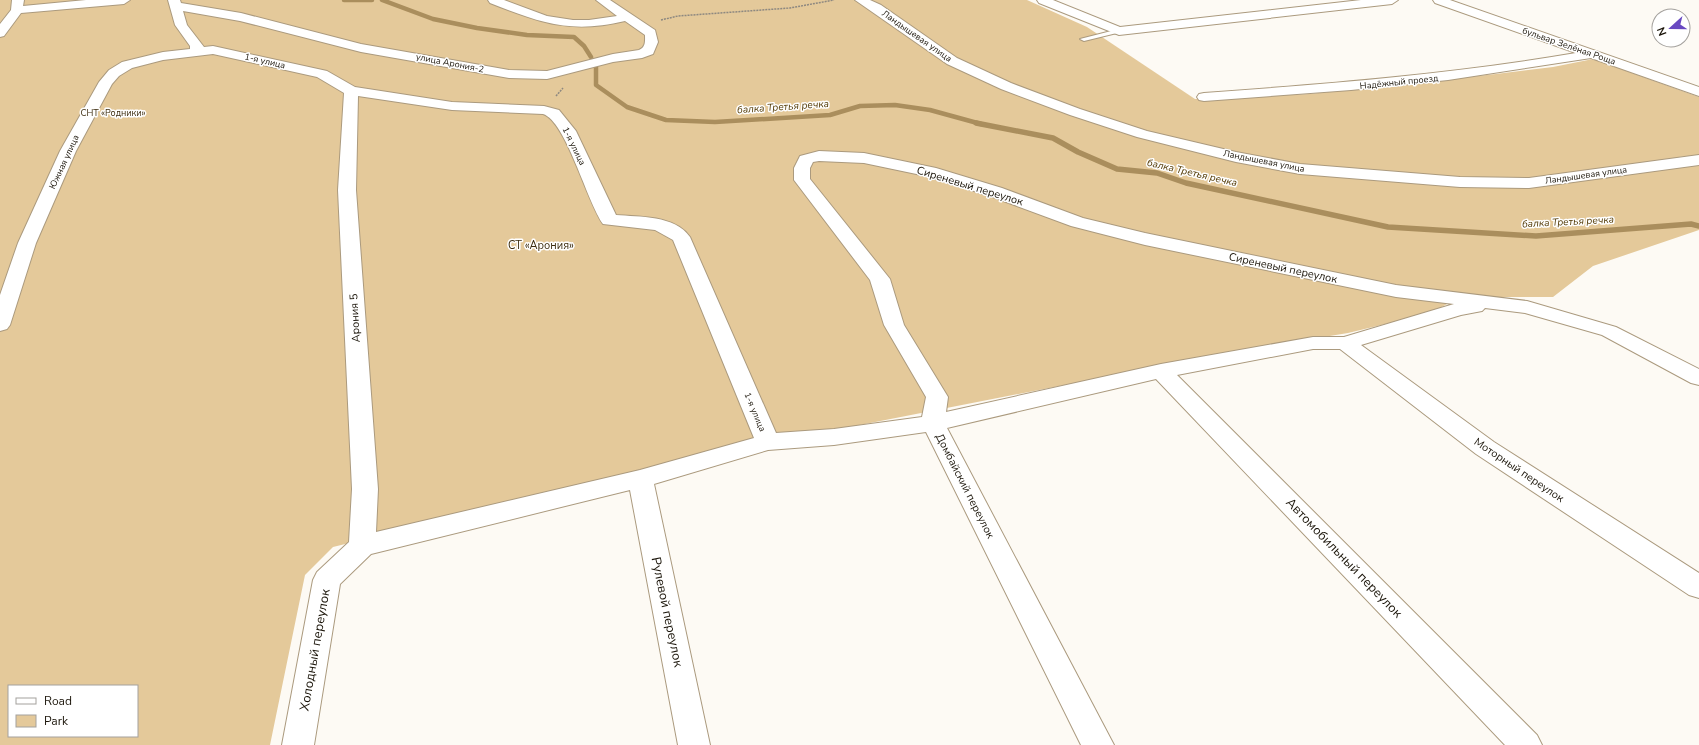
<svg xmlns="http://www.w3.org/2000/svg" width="1699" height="745" viewBox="0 0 1699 745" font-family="'Nunito Sans',sans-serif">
<rect width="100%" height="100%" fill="#fdfaf4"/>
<path fill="#e4c99a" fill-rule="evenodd" d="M0 0H1027L1087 27 1195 99 1309 94 1496 74 1553 67 1593 59 1699 97V155L1679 157 1699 166V230L1593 266 1553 297H1503L1447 304 1431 313 1348 333 1243 350 814 434 643 471 333 547 305 575 270 745H0ZM9 686H137V736H9Z"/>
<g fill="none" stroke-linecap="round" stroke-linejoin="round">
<g stroke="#aa8e5d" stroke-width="4.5">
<polyline points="344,0 372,0"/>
<polyline points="382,0 433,19 477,28 527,35 574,37 584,46 591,57"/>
<polyline points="596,67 596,85 627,107 666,120 715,122 830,115 860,106 895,105 930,110 981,124"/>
</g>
<polyline stroke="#aa8e5d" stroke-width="5.5" points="976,123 1053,138 1078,152 1117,169 1157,173 1186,183 1388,227 1536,236 1691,224 1699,226"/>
<defs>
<polygon id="lane" points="1119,29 1122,31 1121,32 1084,41 1080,39"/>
<g id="street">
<polygon points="12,0 24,0 23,6 86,0 130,0 124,4 21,13 4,36 0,37 0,24 11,10"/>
<path d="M168 0H180L181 3 241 13 361 44 509 70 547 71 613 54 639 50C646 47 645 41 645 35L625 21C571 34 540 23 490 3L488 0H504L547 16 573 20H589L617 16 596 0H610L655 30 658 42 653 54 642 58 613 62 547 79 509 78 361 52 240 21 183 11 187 25 204 47 213 46 327 71 355 87 452 102 544 106 559 110 576 131 616 215C639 217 675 215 690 237L776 433 834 429 922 417 926 397 884 325 870 280 794 180V168L800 156 819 151 864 153 936 168 1002 188 1083 218 1145 233 1396 285 1527 301 1616 327 1699 369V385L1691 383 1602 335 1525 313 1485 308 1482 311 1461 315 1361 345 1494 442 1699 573V598L1689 595 1476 454 1340 349H1313L1177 375 1537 735 1542 745H1505L1156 379 947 428 1114 745H1081L926 432 834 445 768 450 654 484 710 745H678L630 490 371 554 340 584 314 745H282L313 580 317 572 349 542 352 489 338 190 344 93 317 77 213 54 163 60 132 68 119 76 112 84 76 151 36 243 10 325 7 329 0 331V295L18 243 60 151 99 82 109 70 122 62 163 52 190 49V46L175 25ZM358 96 452 110 543 114C566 121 587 202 603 224L655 230 673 240 754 438 640 470 376 532 378 489 356 190ZM819 161 864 163 926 176 990 196 1071 226 1145 245 1396 297 1454 304 1344 337H1313L1161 364 946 412 948 397 904 325 890 279 810 179V168L813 162Z"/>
<polygon points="855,0 870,0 881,5 957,58 1011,83 1080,109 1147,131 1236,152 1300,164 1460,177 1529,178 1699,155 1699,165 1529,188 1460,187 1300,174 1236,162 1137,137 1070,115 1001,89 947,64"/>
<polygon points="1037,0 1053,0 1120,27 1361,0 1398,0 1392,4 1119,35 1039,3"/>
<path d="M1433 0H1450L1699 87V96L1591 58 1448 80 1351 90 1204 101 1199 100 1197 97 1199 94 1204 93C1329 84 1453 74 1576 53L1435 3Z"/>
</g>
</defs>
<use href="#lane" stroke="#ab9a7e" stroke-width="2"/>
<use href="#street" stroke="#ab9a7e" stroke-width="2"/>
<g stroke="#8d8880" stroke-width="1.5" stroke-dasharray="2 1" stroke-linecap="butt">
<polyline points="661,20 678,16 790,8 834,0"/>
<polyline points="556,96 563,88"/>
</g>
<use href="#lane" fill="#fff" fill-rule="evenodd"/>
<use href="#street" fill="#fff" fill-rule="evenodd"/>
</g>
<g text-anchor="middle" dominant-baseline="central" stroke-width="3" stroke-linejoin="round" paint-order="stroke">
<g font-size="9" fill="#1b150a" stroke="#fff">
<text transform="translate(917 36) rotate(35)">Ландышевая улица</text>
<text transform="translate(1569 46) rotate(19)">бульвар Зелёная Роща</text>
<text transform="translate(265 61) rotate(13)">1-я улица</text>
<text transform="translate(450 63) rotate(11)">улица Арония-2</text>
<text transform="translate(1399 82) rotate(-6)">Надёжный проезд</text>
<text transform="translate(574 146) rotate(64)">1-я улица</text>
<text transform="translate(1264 161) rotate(11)">Ландышевая улица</text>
<text transform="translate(64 162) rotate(-65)">Южная улица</text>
<text transform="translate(1586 175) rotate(-8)">Ландышевая улица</text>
<text transform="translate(755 412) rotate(67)">1-я улица</text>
</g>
<g font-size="9" fill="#3c2c0f" stroke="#fff">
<text x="113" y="113">СНТ «Родники»</text>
</g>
<g font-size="10" font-style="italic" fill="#503700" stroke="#fff">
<text transform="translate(783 107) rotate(-4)">балка Третья речка</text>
<text transform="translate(1192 173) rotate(13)">балка Третья речка</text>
<text transform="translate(1568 222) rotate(-3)">балка Третья речка</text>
</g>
<g font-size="11" fill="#1b150a" stroke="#fff">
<text transform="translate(970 186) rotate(17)">Сиреневый переулок</text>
<text transform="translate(1283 268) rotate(12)">Сиреневый переулок</text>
<text transform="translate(355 318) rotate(-93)">Арония 5</text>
<text transform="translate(1519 470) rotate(34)">Моторный переулок</text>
<text transform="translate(965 486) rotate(63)">Домбайский переулок</text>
</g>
<g font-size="11" fill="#3c2c0f" stroke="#fff">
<text x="541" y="245">СТ «Арония»</text>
</g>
<g font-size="13" fill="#1b150a" stroke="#fff">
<text transform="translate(1344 558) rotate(46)">Автомобильный переулок</text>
<text transform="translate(667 612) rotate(78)">Рулевой переулок</text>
<text transform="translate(315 650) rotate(-80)">Холодный переулок</text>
</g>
</g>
<rect x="8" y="685" width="130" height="52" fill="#ffffff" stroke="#a4a19d"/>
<rect x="16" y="698" width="20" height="6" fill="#ffffff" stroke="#a4a19d"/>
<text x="44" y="705" font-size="12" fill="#1b150a">Road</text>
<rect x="16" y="715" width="20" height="12" fill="#e4c99a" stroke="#a4a19d"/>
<text x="44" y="725" font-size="12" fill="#1b150a">Park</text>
<g transform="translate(1671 28) rotate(249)"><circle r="19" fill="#ffffff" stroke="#a4a19d"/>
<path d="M0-3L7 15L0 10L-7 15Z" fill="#6848c1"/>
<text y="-6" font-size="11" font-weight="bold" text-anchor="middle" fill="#1b150a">N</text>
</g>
</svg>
